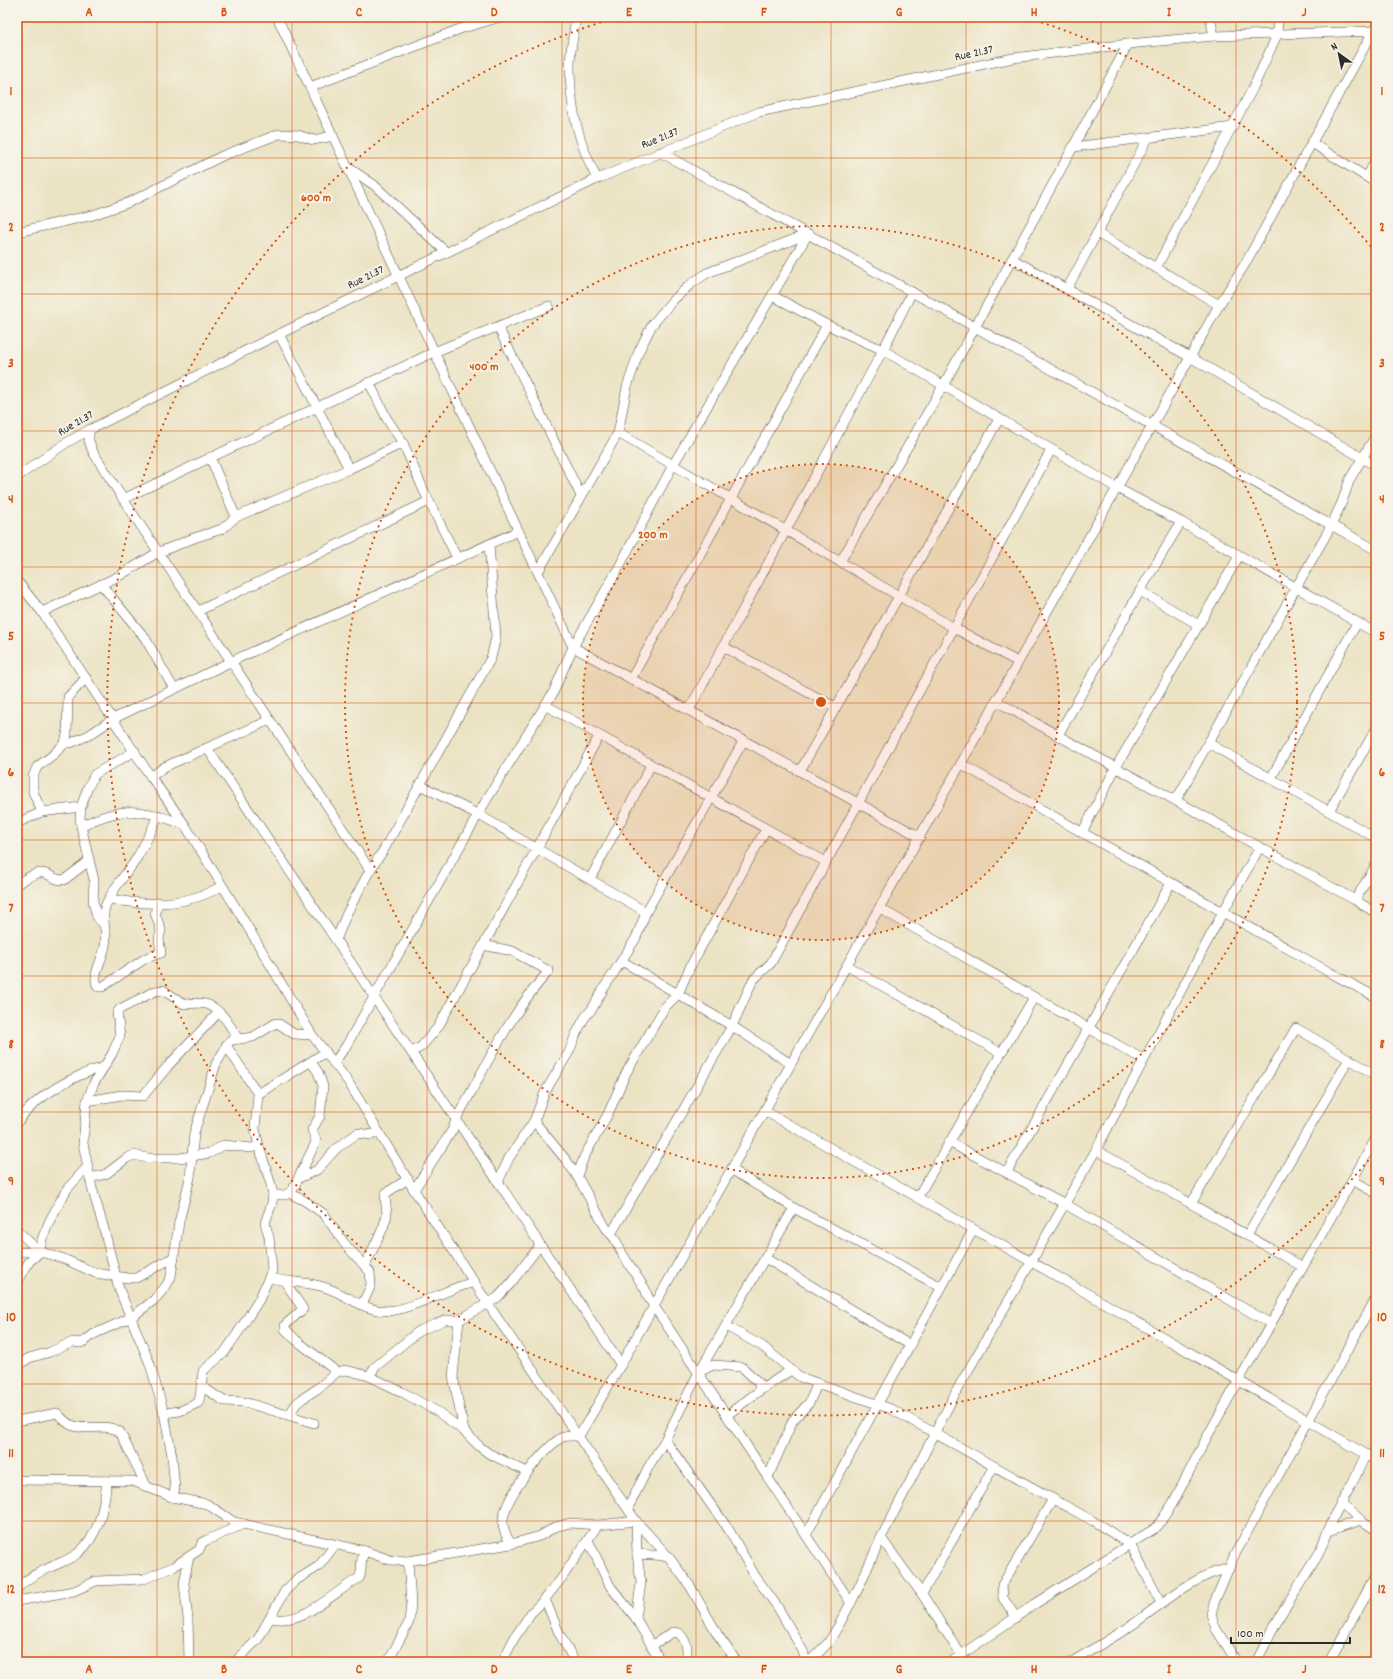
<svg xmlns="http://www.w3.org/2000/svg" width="1393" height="1679" viewBox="0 0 1393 1679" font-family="Dekko,sans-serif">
<rect width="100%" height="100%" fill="#f7f3e8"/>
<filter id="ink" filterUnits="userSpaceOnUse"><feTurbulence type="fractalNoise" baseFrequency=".025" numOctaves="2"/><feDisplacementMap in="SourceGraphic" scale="8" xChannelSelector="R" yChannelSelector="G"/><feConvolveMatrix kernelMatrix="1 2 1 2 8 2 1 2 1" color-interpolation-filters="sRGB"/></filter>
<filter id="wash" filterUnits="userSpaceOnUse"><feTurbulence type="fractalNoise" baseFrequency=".012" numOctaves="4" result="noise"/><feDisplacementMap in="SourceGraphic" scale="16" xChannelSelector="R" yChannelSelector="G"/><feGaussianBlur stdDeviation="0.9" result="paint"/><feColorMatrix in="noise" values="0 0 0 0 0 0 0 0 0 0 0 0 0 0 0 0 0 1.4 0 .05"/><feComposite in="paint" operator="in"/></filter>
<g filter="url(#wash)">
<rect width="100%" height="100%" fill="#ece3c4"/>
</g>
<g filter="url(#ink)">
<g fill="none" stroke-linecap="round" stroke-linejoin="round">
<defs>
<g id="minor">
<polyline points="277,17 573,647 920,837"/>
<path d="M576 17C574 33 570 50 570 66 570 109 578 141 597 179"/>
<polyline points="1210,17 1214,36"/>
<polyline points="310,87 460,29 501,17"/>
<polyline points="1312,143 1376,183"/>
<polyline points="1073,147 1233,127"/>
<polyline points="660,152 1376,550"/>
<polyline points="349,168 374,185 446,252"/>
<polyline points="1367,177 1376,159"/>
<polyline points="17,232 93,215 130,202 222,156 279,134 298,135 313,140 333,136"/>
<polyline points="1097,233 1219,305"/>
<polyline points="1012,259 1190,357 1376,466"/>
<polyline points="1156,268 1253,88 1277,35 1278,17"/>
<polyline points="1067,289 1148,138"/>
<polyline points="773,296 827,325 883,350 1117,488 1181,522 1376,633"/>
<polyline points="498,327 581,496"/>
<polyline points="279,334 349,469"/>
<polyline points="369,382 387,419 403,443 424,491 457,558"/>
<polyline points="89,430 89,441 93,452 123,499 370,870"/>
<polyline points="618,433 954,628 1018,662"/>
<polyline points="210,457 236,517"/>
<polyline points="17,477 66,443 89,430 263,342 597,179 759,112 1013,58 1128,44 1214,36 1376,31"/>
<polyline points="123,499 434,352 549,306"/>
<polyline points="840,562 943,386 1073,147 1128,44"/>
<polyline points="538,572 618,433 627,387 639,351 652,325 673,300 691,284 707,273 808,234"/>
<polyline points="17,581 42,612 151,777 185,825 246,924 312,1035 347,1080 414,1190 498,1319 636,1521 668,1556"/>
<polyline points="101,584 145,638 174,689"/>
<polyline points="1140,591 1199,625"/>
<polyline points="198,611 429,501"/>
<polyline points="42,612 119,576 155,554 194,538 222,529 236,517 349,469 403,443"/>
<polyline points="724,647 835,707"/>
<polyline points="631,679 827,325"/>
<polyline points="996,701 1355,900 1376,913"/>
<polyline points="545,705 826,862"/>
<polyline points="689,710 883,350 912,292"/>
<polyline points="1058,735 1140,591 1181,522"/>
<polyline points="65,743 71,743 89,735 113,719 230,662 518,531"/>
<polyline points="1208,743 1376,838"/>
<polyline points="207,748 621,1365"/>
<polyline points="961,764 1329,972 1376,997"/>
<polyline points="800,771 999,419"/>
<polyline points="151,777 164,767 270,720"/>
<polyline points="1271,778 1357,623"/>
<polyline points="420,785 479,815 646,912"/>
<polyline points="1176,800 1331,526 1342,502 1350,479 1376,435"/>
<polyline points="1329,811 1376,729"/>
<polyline points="42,812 33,792 33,777 37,767 53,755 65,743 67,734 68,697 86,678"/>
<path d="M158 815C152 830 144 846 135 861 125 876 111 890 105 907 101 921 108 933 105 946 103 959 91 975 98 987H102L146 958 161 953 159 939 161 930 155 913 158 902"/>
<polyline points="17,823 42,812 81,807"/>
<path d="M81 826C124 805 143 809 185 825"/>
<polyline points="1082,833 1116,767 1239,556"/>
<polyline points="590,879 651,765"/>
<path d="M17 884C27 878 38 869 49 875 54 878 57 880 64 880L89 861"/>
<path d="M110 899C147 906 188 906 222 886"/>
<polyline points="1355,900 1376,865"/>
<polyline points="879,908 1144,1060"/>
<polyline points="103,924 97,917 93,902 94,880 81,826 80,817 81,807 88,787 95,774 135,751"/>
<polyline points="336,940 347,913 370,870 383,851 491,658 496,637 489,544"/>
<polyline points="622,961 732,1026 791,1064"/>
<polyline points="847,966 1001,1053"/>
<polyline points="226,1045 258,1094 326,1052"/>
<polyline points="411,1052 421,1047 438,1027 599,736"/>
<polyline points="334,1063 346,1046 487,799 553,693 573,647 619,567 673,465 808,234"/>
<polyline points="87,1101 122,1095 143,1096 168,1066 218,1013"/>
<polyline points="765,1111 1104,1303 1376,1460"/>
<polyline points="534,1121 566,1160 577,1176 606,1228 615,1239 623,1255 645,1289 648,1297 851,1603"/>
<path d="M17 1123C35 1096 74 1075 104 1067"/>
<polyline points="949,1142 1065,1204 1271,1324"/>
<polyline points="1096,1150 1303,1267"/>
<polyline points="732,1170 794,1208 941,1287"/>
<polyline points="1007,1172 1171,883"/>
<polyline points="577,1176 584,1157 608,1114 626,1073 665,1007 678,994 690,967 766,829"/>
<polyline points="90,1178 106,1174 127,1158 134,1155 147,1158 180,1158 210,1153 224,1145 251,1148 259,1146"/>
<polyline points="299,1178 317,1170 337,1148 358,1133 371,1135 379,1132"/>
<polyline points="1352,1180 1376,1193"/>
<polyline points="498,1182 509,1158 534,1121 545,1092 569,1052 576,1034 585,1017 592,1009 604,988 636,938 646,912 744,740"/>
<path d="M414 1190 453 1129 456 1119C485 1069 509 1014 549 971L512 951 483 945"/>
<polyline points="289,1193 305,1201 324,1214 344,1243 370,1272 371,1285 362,1305"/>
<polyline points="273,1195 285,1195 292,1191 315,1144 316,1140 312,1130 320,1116 323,1086 318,1072 311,1062"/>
<polyline points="917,1198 1034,997"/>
<polyline points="1191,1204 1296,1028 1376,1075"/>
<polyline points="17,1230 40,1252"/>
<polyline points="611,1234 732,1026 753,980 771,963 1051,450"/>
<polyline points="1247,1235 1349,1059"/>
<polyline points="17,1252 40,1252 62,1258 95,1273 128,1278 136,1278 174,1257"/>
<polyline points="765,1258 910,1345"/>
<polyline points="365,1266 383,1228 387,1215 385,1196 386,1193 408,1179"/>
<path d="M270 1278C287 1282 307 1282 324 1287 350 1295 366 1315 395 1310 423 1305 447 1288 475 1282"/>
<polyline points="285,1282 303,1309 285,1325 285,1329 296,1340 337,1372"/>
<polyline points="17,1283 29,1262 40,1252 42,1239 50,1220 67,1189 87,1167"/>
<polyline points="459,1320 453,1376 464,1431 479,1446 488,1453 527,1472"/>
<polyline points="726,1326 762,1346 800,1377 891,1409 1093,1521 1130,1544 1161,1603"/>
<polyline points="17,1366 29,1358 50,1352 73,1342 80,1343 85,1341 94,1334 132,1317 154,1300 166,1286 171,1277 179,1222 190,1178 194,1133 216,1064 229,1042 232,1040 253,1037 276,1023 279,1024 294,1034 312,1035"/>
<polyline points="699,1372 713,1365 742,1367 759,1383 759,1391"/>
<polyline points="369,1376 375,1367 419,1331 445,1320 459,1320 497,1298 511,1283 540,1245"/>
<polyline points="201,1386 224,1401 244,1402 314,1423"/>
<polyline points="164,1413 180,1411 198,1403 200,1397 203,1371 224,1353 237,1334 259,1300 272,1270 269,1237 265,1223 272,1203 273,1195 271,1185 259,1146 255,1129 258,1094"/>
<polyline points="289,1415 296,1404 302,1399 317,1389 337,1372 346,1370 369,1376 402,1392 438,1412 464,1431"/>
<polyline points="727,1415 759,1391 791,1370"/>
<path d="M17 1421 57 1413C61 1417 66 1423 71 1425 88 1432 105 1422 120 1432L146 1485"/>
<polyline points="665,1440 729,1530 755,1576 777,1606 803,1651 806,1662"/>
<polyline points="768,1477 793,1420 809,1403 817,1385"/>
<polyline points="17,1480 133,1481 172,1497 207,1504 234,1522 365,1551 390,1560 408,1561 511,1544 540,1536 555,1527 570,1523 598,1525 636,1521"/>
<path d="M172 1497 175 1489 172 1456 164 1413 150 1364 119 1289 104 1229 92 1188 83 1143 87 1101 94 1083 112 1054 120 1036 117 1013 120 1009 155 991 163 990 184 1004C191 1004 198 1002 206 1004 221 1008 231 1027 238 1039"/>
<polyline points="1341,1503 1361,1520 1376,1530"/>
<polyline points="628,1508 649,1466 665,1440 699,1372 794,1208"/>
<polyline points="636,1521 637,1554 668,1556 690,1586 718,1635 737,1662"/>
<polyline points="1328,1531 1361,1520"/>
<polyline points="806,1535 973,1230"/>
<polyline points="881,1538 922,1594 961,1655"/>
<polyline points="588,1540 610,1586 635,1617 661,1662"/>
<path d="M511 1544C507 1537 502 1529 503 1521 504 1498 542 1450 561 1438 566 1435 573 1436 579 1436L616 1373 1152 426 1219 305 1245 264 1376 26"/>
<path d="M17 1589C26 1578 40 1572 53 1566 61 1562 71 1559 78 1553 99 1537 104 1506 107 1481"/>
<polyline points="922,1594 994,1466"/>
<polyline points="545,1599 559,1633 575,1662"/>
<polyline points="17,1601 74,1591 96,1581 144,1579 173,1567 199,1550 202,1543 207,1540 244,1524"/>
<polyline points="1016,1617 1003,1598 1002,1585 1053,1499"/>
<path d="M271 1618C304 1626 332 1593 359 1578 364 1570 358 1562 365 1551"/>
<polyline points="636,1618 641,1583 637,1554"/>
<path d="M651 1646 673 1632 679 1633C687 1641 689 1651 685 1662"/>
<polyline points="189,1662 188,1619 184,1583 189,1557"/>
<polyline points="235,1662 258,1639 285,1591 295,1581 319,1566 335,1545"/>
<polyline points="388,1662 409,1622 411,1603 408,1561"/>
<polyline points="502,1662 515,1637 531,1613 545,1599 561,1579 598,1525"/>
<polyline points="809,1662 828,1643 839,1625 857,1591 881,1538 958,1388 1096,1150 1223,912 1260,847"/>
<polyline points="951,1662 1035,1604 1157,1527 1173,1503 1208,1435 1376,1138"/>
<path d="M1072 1662C1092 1649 1113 1638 1132 1625 1158 1607 1198 1572 1229 1569"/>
<polyline points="1237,1662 1216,1629 1211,1614 1214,1603 1234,1556 1376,1298"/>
<polyline points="1256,1662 1281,1614 1318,1555 1336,1512 1352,1484 1366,1454"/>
<polyline points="1329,1662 1376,1575"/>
</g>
</defs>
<use href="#minor" stroke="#484742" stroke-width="10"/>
<use href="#minor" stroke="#fff" stroke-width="9"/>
</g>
</g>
<path fill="none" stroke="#d5540f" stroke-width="1" stroke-opacity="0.55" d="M157 17V1662M292 17V1662M427 17V1662M562 17V1662M696 17V1662M831 17V1662M966 17V1662M1101 17V1662M1236 17V1662M17 158H1376M17 294H1376M17 431H1376M17 567H1376M17 703H1376M17 840H1376M17 976H1376M17 1112H1376M17 1248H1376M17 1384H1376M17 1521H1376"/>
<circle cx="821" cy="702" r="238" fill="#d5540f" fill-opacity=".12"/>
<g fill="none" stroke="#d5540f" stroke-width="2" stroke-dasharray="2 4">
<circle cx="821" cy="702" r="238"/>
<circle cx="821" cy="702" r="476"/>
<path d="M1376 1151A714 714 0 1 1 618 17M1024 17A714 714 0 0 1 1376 253"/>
</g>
<g text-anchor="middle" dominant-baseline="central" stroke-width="4" stroke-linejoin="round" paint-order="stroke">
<g font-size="12" fill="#2b2b2b" stroke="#f7f3e8">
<text transform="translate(974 54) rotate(-12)">Rue 21.37</text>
<text transform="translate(660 139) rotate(-22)">Rue 21.37</text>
<text transform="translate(366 278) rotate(-26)">Rue 21.37</text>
<text transform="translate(76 424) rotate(-30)">Rue 21.37</text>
</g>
</g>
<circle cx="821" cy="702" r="6" fill="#d5540f" stroke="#f7f3e8" stroke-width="2"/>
<g font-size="12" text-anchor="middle" font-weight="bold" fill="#d5540f" stroke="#f7f3e8" stroke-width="4" stroke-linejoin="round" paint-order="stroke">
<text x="316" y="201">600 m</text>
<text x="484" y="370">400 m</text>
<text x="653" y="538">200 m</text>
</g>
<rect width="1393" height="1679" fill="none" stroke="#f7f3e8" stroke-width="44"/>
<g transform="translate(1339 54) rotate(327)" stroke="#f7f3e8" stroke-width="3" paint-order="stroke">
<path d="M0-3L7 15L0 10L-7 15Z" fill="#2b2b2b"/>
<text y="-6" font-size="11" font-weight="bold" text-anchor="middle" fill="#2b2b2b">N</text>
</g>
<path d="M1231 1637v6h119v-6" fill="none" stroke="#2b2b2b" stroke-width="2"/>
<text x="1237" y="1637" font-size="12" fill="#2b2b2b" stroke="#f7f3e8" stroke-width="3" paint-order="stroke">100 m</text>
<rect x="22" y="22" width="1349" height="1635" fill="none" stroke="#d5540f" stroke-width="1.5"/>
<g font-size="13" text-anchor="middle" font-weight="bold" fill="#d5540f">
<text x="89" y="16">A</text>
<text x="224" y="16">B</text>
<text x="359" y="16">C</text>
<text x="494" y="16">D</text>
<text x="629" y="16">E</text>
<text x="764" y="16">F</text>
<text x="899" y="16">G</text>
<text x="1034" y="16">H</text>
<text x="1169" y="16">I</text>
<text x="1304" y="16">J</text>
<text x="11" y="95">1</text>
<text x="1382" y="95">1</text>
<text x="11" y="231">2</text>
<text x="1382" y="231">2</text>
<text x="11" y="367">3</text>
<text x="1382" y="367">3</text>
<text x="11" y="503">4</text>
<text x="1382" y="503">4</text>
<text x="11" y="640">5</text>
<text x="1382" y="640">5</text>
<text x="11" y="776">6</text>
<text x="1382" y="776">6</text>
<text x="11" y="912">7</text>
<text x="1382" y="912">7</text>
<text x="11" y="1048">8</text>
<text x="1382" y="1048">8</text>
<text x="11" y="1185">9</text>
<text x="1382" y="1185">9</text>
<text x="11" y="1321">10</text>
<text x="1382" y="1321">10</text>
<text x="11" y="1457">11</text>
<text x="1382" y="1457">11</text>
<text x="11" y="1593">12</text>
<text x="1382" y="1593">12</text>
<text x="89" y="1673">A</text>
<text x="224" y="1673">B</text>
<text x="359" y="1673">C</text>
<text x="494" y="1673">D</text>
<text x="629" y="1673">E</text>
<text x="764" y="1673">F</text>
<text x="899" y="1673">G</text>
<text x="1034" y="1673">H</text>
<text x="1169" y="1673">I</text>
<text x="1304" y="1673">J</text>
</g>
</svg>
